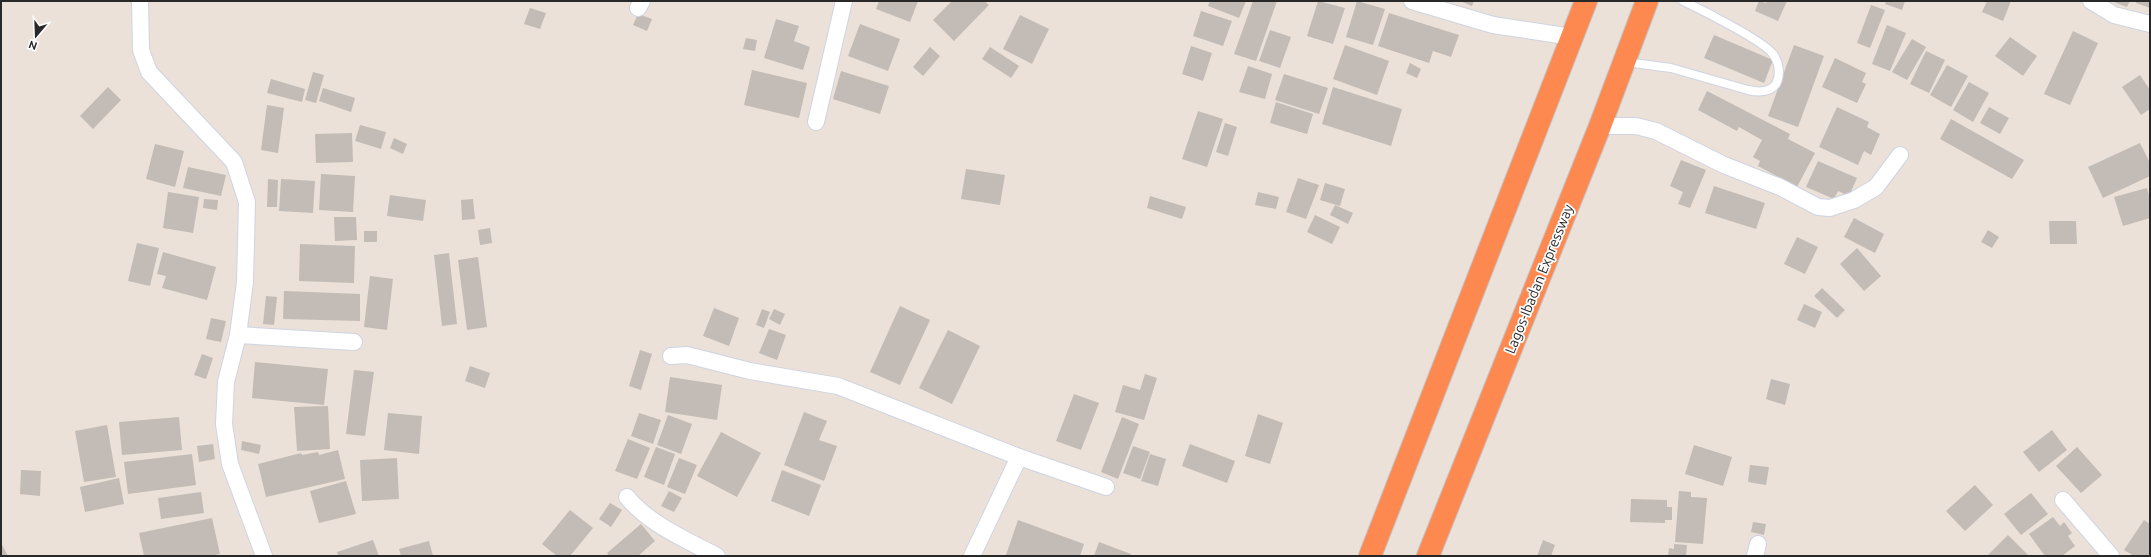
<svg xmlns="http://www.w3.org/2000/svg" width="2151" height="557" viewBox="0 0 2151 557" font-family="Ubuntu,sans-serif">
<rect width="100%" height="100%" fill="#ebe1d9"/>
<g fill="#c3bbb6">
<polygon points="879,1 918,1 910,22 876,9"/>
<polygon points="952,1 984,1 989,5 954,41 933,20"/>
<polygon points="1210,1 1246,1 1239,18 1208,6"/>
<polygon points="1253,1 1277,1 1256,61 1234,54"/>
<polygon points="1318,1 1345,8 1333,44 1307,36"/>
<polygon points="1357,1 1385,9 1373,45 1346,37"/>
<polygon points="1460,1 1474,1 1472,6"/>
<polygon points="1759,1 1766,3 1767,1 1787,1 1778,21 1755,11"/>
<polygon points="1886,1 1905,1 1902,10 1885,4"/>
<polygon points="1987,1 2011,1 2003,21 1982,12"/>
<polygon points="2111,1 2130,1 2127,7"/>
<polygon points="2136,1 2150,1 2150,8 2136,3"/>
<polygon points="1871,5 1885,10 1870,48 1857,43"/>
<polygon points="530,8 546,13 540,29 524,24"/>
<polygon points="1201,11 1232,21 1223,46 1193,36"/>
<polygon points="1389,13 1459,35 1451,57 1433,51 1429,63 1378,46"/>
<polygon points="638,14 652,19 647,31 633,25"/>
<polygon points="1020,15 1049,29 1032,64 1003,49"/>
<polygon points="776,19 799,26 794,41 810,47 803,70 764,58"/>
<polygon points="860,24 900,39 888,71 848,56"/>
<polygon points="1887,25 1906,33 1890,71 1872,64"/>
<polygon points="1270,30 1291,37 1280,68 1259,61"/>
<polygon points="2073,31 2098,43 2070,105 2044,94"/>
<polygon points="1714,35 1773,60 1764,83 1704,58"/>
<polygon points="2010,37 2037,56 2023,76 1995,56"/>
<polygon points="746,38 757,40 755,51 743,49"/>
<polygon points="1912,39 1926,47 1907,80 1892,72"/>
<polygon points="1345,45 1389,61 1377,95 1333,79"/>
<polygon points="1794,45 1824,56 1798,127 1768,116"/>
<polygon points="1191,46 1212,53 1203,81 1182,74"/>
<polygon points="930,47 940,56 923,76 913,67"/>
<polygon points="990,47 1019,66 1011,78 982,59"/>
<polygon points="1926,51 1945,60 1929,93 1910,84"/>
<polygon points="1835,58 1866,73 1862,82 1866,84 1857,103 1822,87"/>
<polygon points="1410,63 1421,69 1417,78 1406,73"/>
<polygon points="1947,65 1968,76 1951,107 1930,95"/>
<polygon points="1248,66 1272,74 1265,99 1239,92"/>
<polygon points="752,70 807,83 799,118 744,105"/>
<polygon points="841,71 889,86 880,114 833,99"/>
<polygon points="313,72 324,75 316,103 305,100"/>
<polygon points="1284,74 1328,88 1319,114 1275,100"/>
<polygon points="2140,75 2150,90 2150,109 2141,115 2122,87"/>
<polygon points="271,79 305,89 302,102 267,93"/>
<polygon points="1969,82 1989,93 1973,122 1953,110"/>
<polygon points="108,87 121,100 93,129 80,116"/>
<polygon points="1333,87 1402,109 1391,146 1322,124"/>
<polygon points="323,88 355,98 351,112 319,101"/>
<polygon points="1707,91 1790,134 1788,139 1815,153 1797,187 1758,166 1760,161 1753,157 1762,140 1739,127 1737,131 1698,110"/>
<polygon points="1276,102 1313,114 1307,134 1270,123"/>
<polygon points="267,105 284,108 278,153 261,150"/>
<polygon points="1837,107 1869,122 1867,127 1880,134 1871,155 1864,151 1858,165 1819,147"/>
<polygon points="1989,107 2009,118 2000,134 1980,123"/>
<polygon points="1198,111 1223,119 1207,167 1182,159"/>
<polygon points="1951,119 2024,160 2012,179 1940,139"/>
<polygon points="1225,123 1237,127 1228,156 1216,152"/>
<polygon points="360,125 386,132 381,149 355,141"/>
<polygon points="352,133 353,162 316,163 315,134"/>
<polygon points="394,138 407,144 403,154 390,148"/>
<polygon points="2140,143 2150,163 2150,176 2103,198 2088,167"/>
<polygon points="155,144 184,151 175,187 146,179"/>
<polygon points="1681,160 1706,170 1690,208 1678,204 1683,192 1670,186"/>
<polygon points="1818,161 1857,178 1849,196 1838,191 1834,199 1806,187"/>
<polygon points="188,167 226,175 221,196 183,188"/>
<polygon points="966,169 1005,175 1000,205 961,199"/>
<polygon points="321,174 355,176 353,212 319,210"/>
<polygon points="1298,178 1319,185 1306,219 1286,212"/>
<polygon points="268,179 278,180 277,207 267,207"/>
<polygon points="281,179 315,181 313,213 279,211"/>
<polygon points="1325,183 1345,189 1340,206 1320,200"/>
<polygon points="1714,186 1765,203 1756,229 1705,213"/>
<polygon points="2147,188 2150,199 2150,218 2123,226 2114,197"/>
<polygon points="168,192 199,197 193,233 163,228"/>
<polygon points="1258,192 1279,197 1276,209 1255,205"/>
<polygon points="390,195 426,200 423,221 387,216"/>
<polygon points="1150,196 1186,207 1182,219 1147,208"/>
<polygon points="204,199 218,200 217,210 203,208"/>
<polygon points="473,199 475,219 462,220 461,200"/>
<polygon points="1335,205 1353,213 1348,224 1330,215"/>
<polygon points="1315,215 1340,227 1332,244 1307,232"/>
<polygon points="334,217 356,217 357,240 335,241"/>
<polygon points="1854,218 1884,234 1875,253 1844,237"/>
<polygon points="2049,221 2076,221 2077,244 2050,244"/>
<polygon points="490,228 492,243 480,245 478,230"/>
<polygon points="1988,230 1999,237 1992,248 1981,242"/>
<rect x="364" y="231" width="13" height="11"/>
<polygon points="1797,237 1818,247 1805,274 1784,264"/>
<polygon points="137,243 159,248 150,286 128,281"/>
<polygon points="300,244 355,246 354,283 299,281"/>
<polygon points="1857,248 1881,276 1864,291 1840,264"/>
<polygon points="163,252 216,267 207,300 162,288 166,276 157,274"/>
<polygon points="449,253 457,324 442,326 434,255"/>
<polygon points="478,257 487,327 467,330 458,260"/>
<polygon points="370,276 393,279 387,330 364,327"/>
<polygon points="1822,288 1845,310 1837,318 1814,296"/>
<polygon points="284,291 360,294 360,321 283,319"/>
<polygon points="266,296 277,297 274,325 263,324"/>
<polygon points="1804,304 1822,312 1815,328 1797,320"/>
<polygon points="900,306 930,320 900,385 870,372"/>
<polygon points="714,308 739,318 729,346 703,336"/>
<polygon points="762,309 770,312 764,328 756,325"/>
<polygon points="774,309 785,314 780,325 769,319"/>
<polygon points="211,318 226,321 221,342 206,339"/>
<polygon points="769,329 786,335 777,360 759,353"/>
<polygon points="948,330 980,346 952,404 919,388"/>
<polygon points="640,350 652,354 641,390 629,386"/>
<polygon points="202,354 213,358 206,379 194,375"/>
<polygon points="255,362 328,369 324,405 252,398"/>
<polygon points="470,366 490,373 485,388 465,381"/>
<polygon points="354,370 374,372 365,436 346,434"/>
<polygon points="1145,374 1157,378 1144,420 1115,412 1123,385 1140,390"/>
<polygon points="670,377 722,385 717,420 665,412"/>
<polygon points="1771,379 1790,384 1785,405 1766,399"/>
<polygon points="1074,394 1099,403 1081,450 1056,441"/>
<polygon points="328,406 330,449 297,451 294,407"/>
<polygon points="804,412 827,421 819,440 837,446 824,481 784,465"/>
<polygon points="388,413 422,416 419,454 384,450"/>
<polygon points="639,413 661,420 653,444 631,436"/>
<polygon points="1258,414 1283,423 1270,464 1245,456"/>
<polygon points="668,415 692,424 681,454 657,445"/>
<polygon points="179,417 182,450 122,455 119,422"/>
<polygon points="1122,417 1139,424 1118,479 1101,472"/>
<polygon points="107,425 116,477 84,482 75,431"/>
<polygon points="2052,430 2067,450 2039,472 2023,452"/>
<polygon points="721,432 761,453 737,497 697,476"/>
<polygon points="628,439 650,448 637,479 615,471"/>
<polygon points="242,441 261,445 259,454 241,450"/>
<polygon points="213,444 215,459 199,462 197,446"/>
<polygon points="1190,444 1235,461 1227,483 1182,466"/>
<polygon points="1694,445 1732,457 1723,486 1685,474"/>
<polygon points="1133,446 1150,452 1140,479 1123,473"/>
<polygon points="656,447 675,454 664,485 644,477"/>
<polygon points="2077,447 2102,475 2081,493 2056,466"/>
<polygon points="338,450 345,479 266,497 258,464 301,453 302,455 318,452 319,455"/>
<polygon points="192,454 196,485 128,494 124,462"/>
<polygon points="1150,454 1166,459 1158,486 1141,481"/>
<polygon points="397,458 399,499 362,501 360,460"/>
<polygon points="679,458 697,465 685,494 667,487"/>
<polygon points="1750,465 1769,467 1766,485 1748,482"/>
<polygon points="21,470 41,471 40,496 20,494"/>
<polygon points="782,470 821,485 809,516 771,501"/>
<polygon points="119,478 124,504 85,512 80,487"/>
<polygon points="346,481 356,514 319,523 310,491"/>
<polygon points="1975,485 1993,505 1965,531 1946,511"/>
<polygon points="669,491 682,498 674,512 661,506"/>
<polygon points="1679,491 1691,492 1691,497 1707,498 1703,544 1675,542"/>
<polygon points="201,492 204,513 161,519 158,498"/>
<polygon points="2031,493 2048,514 2021,535 2004,514"/>
<polygon points="1631,499 1667,500 1667,507 1672,507 1672,520 1665,520 1665,523 1630,522"/>
<polygon points="610,503 622,510 611,527 599,519"/>
<polygon points="570,510 593,528 570,556 557,556 542,544"/>
<polygon points="2053,517 2060,526 2064,522 2072,533 2068,536 2075,546 2062,556 2045,556 2029,534"/>
<polygon points="212,518 220,554 209,556 144,556 139,533"/>
<polygon points="1018,520 1084,544 1080,556 1006,555"/>
<polygon points="2144,520 2150,524 2150,556 2134,556 2124,550"/>
<polygon points="1753,522 1766,524 1764,535 1751,532"/>
<polygon points="641,524 655,541 638,556 609,556 607,553"/>
<polygon points="2008,535 2029,556 1987,556"/>
<polygon points="373,540 379,556 338,556 337,552"/>
<polygon points="1543,540 1555,545 1551,556 1537,556"/>
<polygon points="429,541 433,556 401,556 399,549"/>
<polygon points="1099,542 1131,554 1130,556 1094,556"/>
<polygon points="1,543 8,556 1,556"/>
<polygon points="1674,544 1687,545 1686,556 1668,556 1669,548 1674,549"/>
</g>
<g fill="none" stroke-linecap="round" stroke-linejoin="round">
<defs>
<path id="service" d="M1626 62 1671 68 1748 90C1757 92 1770 93 1776 84 1781 75 1779 62 1773 54 1762 40 1702 10 1683 1"/>
<g id="minor">
<polyline points="140,1 141,50 149,72 234,162 247,202 245,282 238,335 226,382 224,424 230,464 264,556"/>
<polyline points="1412,1 1493,25 1572,37"/>
<polyline points="2091,1 2114,15 2150,24"/>
<polyline points="638,8 642,1"/>
<polyline points="816,122 844,1"/>
<polyline points="1600,126 1636,126 1656,131 1724,165 1780,187 1818,207 1830,208 1854,200 1876,187 1900,155"/>
<polyline points="238,335 354,342"/>
<polyline points="671,356 687,355 750,371 838,386 1019,457 1106,487"/>
<path d="M627 497C649 524 686 540 717 556"/>
<polyline points="2063,500 2111,556"/>
<polyline points="972,556 1019,457"/>
<polyline points="1755,556 1758,544"/>
</g>
<g id="motorway">
<polyline points="1370,556 1586,1"/>
<polyline points="1428,556 1600,126 1647,1"/>
</g>
</defs>
<use href="#service" stroke="#ced4e1" stroke-width="10"/>
<use href="#minor" stroke="#ced4e1" stroke-width="18"/>
<use href="#motorway" stroke="#c3c3c3" stroke-width="24"/>
<use href="#service" stroke="#fff" stroke-width="8"/>
<use href="#minor" stroke="#fff" stroke-width="16"/>
<use href="#motorway" stroke="#fe8950" stroke-width="22"/>
</g>
<g text-anchor="middle" dominant-baseline="central" stroke-width="3.5" stroke-linejoin="round" paint-order="stroke">
<g font-size="14" fill="#282828" stroke="#fff">
<text transform="translate(1539 279) rotate(-68)">Lagos-Ibadan Expressway</text>
</g>
</g>
<rect width="2151" height="557" fill="none" stroke="#282828" stroke-width="4"/>
<g transform="translate(36 36) rotate(199)" stroke="#ffffff" stroke-width="3" paint-order="stroke">
<path d="M0-3L7 15L0 10L-7 15Z" fill="#282828"/>
<text y="-6" font-size="11" font-weight="bold" text-anchor="middle" fill="#282828">N</text>
</g>
</svg>
